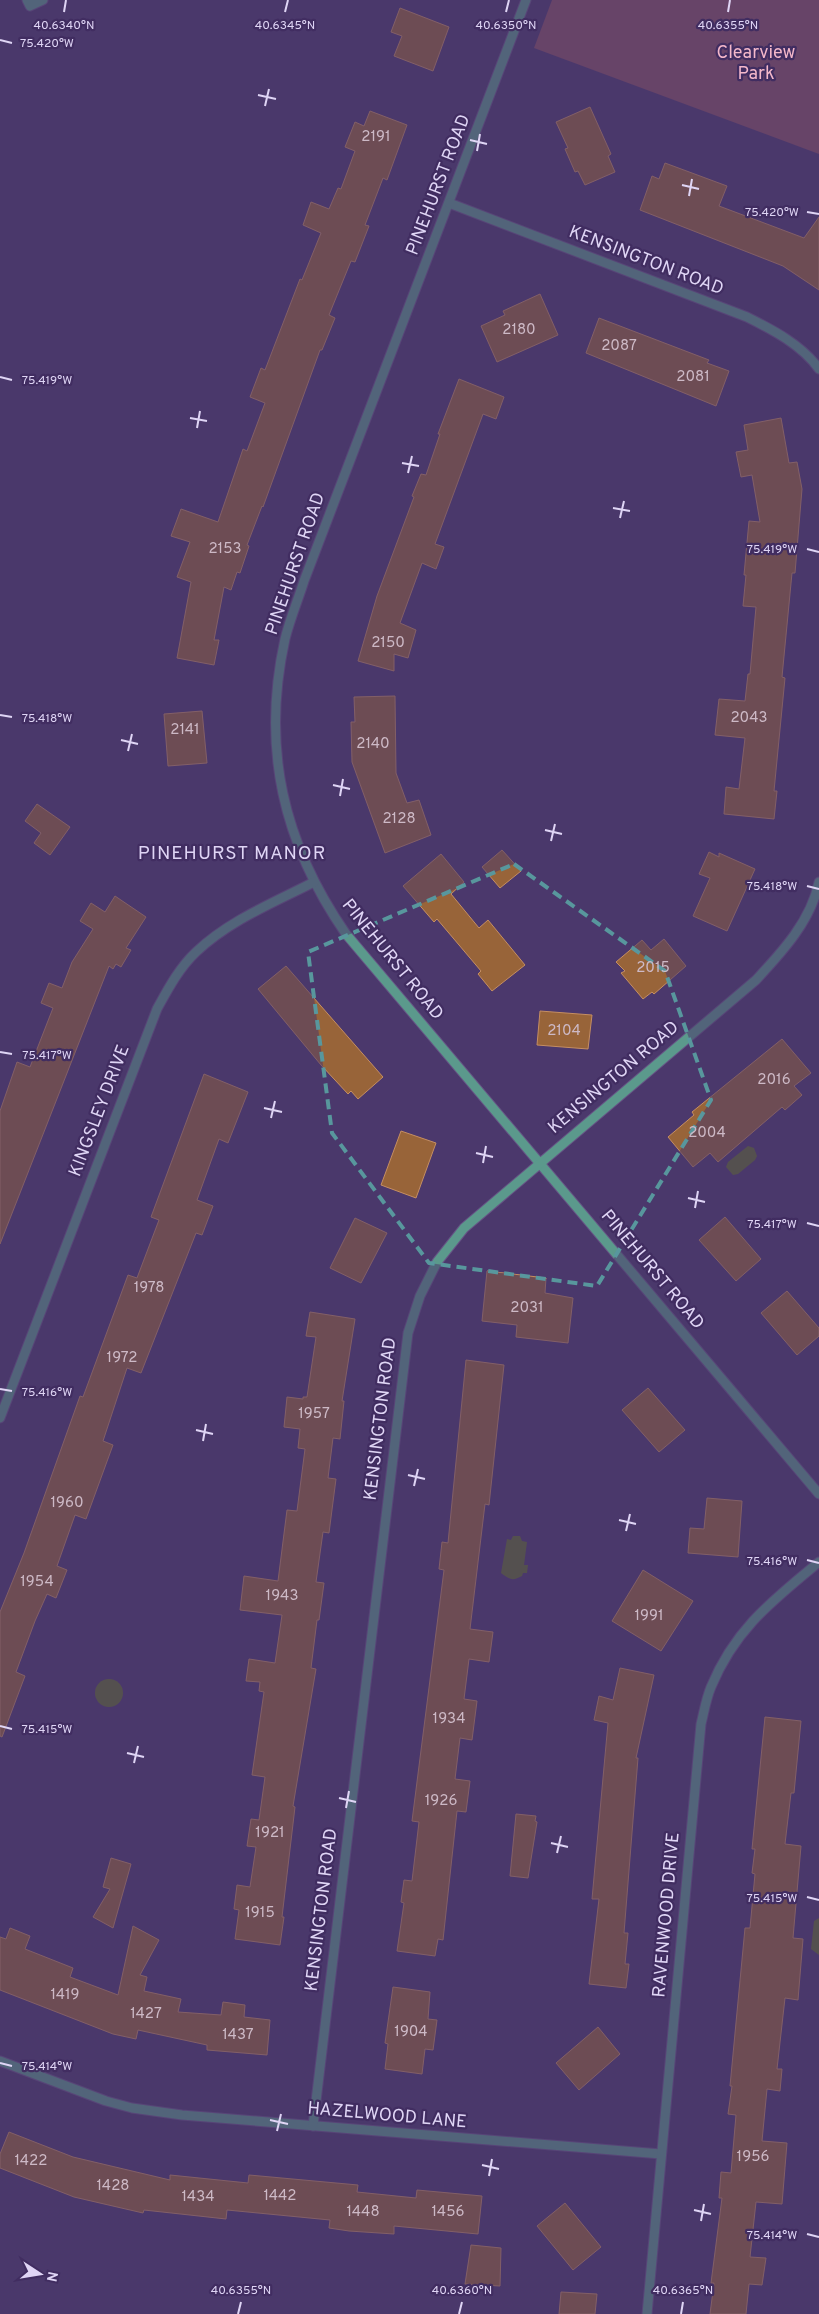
<svg xmlns="http://www.w3.org/2000/svg" width="819" height="2314" viewBox="0 0 819 2314" font-family="Overpass,sans-serif">
<rect width="100%" height="100%" fill="#4b386c"/>
<polygon fill="#895264" points="552,0 819,0 819,154 534,48"/>
<g fill="#616e2d">
<polygon points="748,1146 754,1148 757,1156 755,1160 738,1174 733,1175 726,1167 728,1162"/>
<path d="M513 1536H520L522 1541 527 1542 524 1565H528L527 1573H523L522 1576C513 1581 510 1580 501 1573L507 1539 511 1540Z"/>
<circle cx="109" cy="1693" r="14"/>
<polygon points="819,1918 819,1955 811,1949 814,1921"/>
</g>
<g fill="#986439" stroke="#c58e62">
<polygon points="400,8 449,27 433,71 394,56 402,36 391,32"/>
<polygon points="590,107 611,154 608,156 615,172 585,185 578,171 575,172 565,149 568,148 556,122"/>
<polygon points="370,111 407,125 387,180 383,178 365,225 369,226 355,262 351,261 329,315 335,318 322,350 320,350 263,507 262,506 247,545 249,546 240,573 237,572 231,590 224,587 214,640 219,640 214,665 177,658 191,582 177,577 190,542 171,536 181,509 218,522 243,449 247,451 265,403 250,397 261,368 265,370 300,279 302,280 321,233 303,225 311,202 329,209 338,188 341,189 355,151 345,147 355,122 364,126"/>
<polygon points="665,163 727,186 719,206 804,238 819,217 819,290 783,266 640,210 652,176 659,179"/>
<polygon points="540,294 558,335 497,362 481,326 505,315 503,311"/>
<polygon points="599,318 709,360 707,363 729,371 716,406 586,353"/>
<polygon points="459,379 504,397 496,419 483,414 435,544 444,547 436,569 422,563 400,623 416,630 408,658 394,654 394,671 358,661 377,596 414,497 412,496 421,474 426,475 440,434 438,434"/>
<polygon points="781,418 789,463 797,462 802,489 795,573 792,573 782,677 785,678 774,791 777,791 774,819 724,814 726,787 739,789 745,738 715,735 719,699 745,701 748,674 750,674 756,607 743,606 746,575 744,575 749,521 760,522 752,475 741,477 736,452 748,450 744,425"/>
<polygon points="395,696 396,773 407,803 419,800 431,835 385,853 352,762 351,722 355,722 354,697"/>
<polygon points="202,711 207,763 168,766 164,714"/>
<polygon points="37,804 70,827 50,855 34,843 41,833 25,821"/>
<polygon points="502,850 521,871 500,888 482,867"/>
<polygon points="709,852 719,857 719,853 755,869 727,931 693,916 710,878 699,874"/>
<polygon points="441,854 464,882 451,894 479,928 488,920 525,965 492,991 478,974 481,971 437,919 434,922 403,886"/>
<polygon points="115,896 146,917 126,948 131,950 121,967 116,964 113,969 109,966 0,1244 0,1111 17,1062 30,1067 53,1008 41,1003 49,983 62,988 72,962 93,929 80,921 91,903 105,912"/>
<polygon points="664,939 686,966 654,994 652,992 643,999 621,973 625,971 616,962 642,940 651,950"/>
<polygon points="286,966 383,1077 358,1099 351,1091 348,1094 321,1065 258,989"/>
<polygon points="540,1011 592,1015 588,1049 537,1045"/>
<polygon points="782,1039 811,1073 794,1086 802,1095 785,1110 782,1107 718,1162 710,1153 693,1167 668,1137 694,1115 692,1112"/>
<polygon points="204,1074 248,1092 228,1143 219,1139 197,1200 213,1206 202,1235 196,1233 141,1373 127,1368 103,1441 113,1445 86,1519 75,1515 57,1566 67,1570 56,1598 47,1594 35,1621 16,1672 25,1676 2,1737 0,1736 0,1612 24,1553 80,1396 83,1397 128,1275 137,1278 159,1220 151,1217"/>
<polygon points="401,1131 436,1143 416,1198 381,1185"/>
<polygon points="725,1217 761,1259 736,1281 699,1240"/>
<polygon points="355,1218 387,1233 361,1283 330,1268"/>
<polygon points="487,1271 546,1278 545,1293 573,1298 568,1343 516,1337 517,1325 482,1321"/>
<polygon points="787,1291 819,1328 819,1336 797,1355 761,1313"/>
<polygon points="310,1312 355,1319 342,1401 344,1401 340,1439 333,1438 328,1478 336,1479 329,1533 323,1532 316,1582 324,1583 319,1620 317,1620 311,1668 316,1669 293,1806 295,1807 282,1917 284,1917 280,1945 235,1939 239,1910 234,1909 237,1885 250,1887 256,1847 247,1846 251,1819 259,1820 265,1777 252,1775 264,1692 259,1691 260,1682 246,1681 249,1659 275,1663 282,1615 240,1610 244,1576 278,1581 287,1510 297,1511 305,1449 298,1448 300,1429 284,1427 287,1397 303,1399 303,1397 307,1397 316,1337 306,1336"/>
<polygon points="466,1360 504,1365 489,1505 485,1504 470,1629 493,1632 489,1662 469,1659 464,1699 477,1701 472,1740 460,1738 455,1779 470,1781 466,1812 457,1811 443,1940 438,1939 435,1956 397,1951 404,1903 401,1902 404,1880 412,1881 419,1822 412,1821 444,1570 439,1569 442,1542 448,1543"/>
<polygon points="648,1388 685,1430 659,1452 622,1410"/>
<polygon points="707,1498 742,1501 738,1557 688,1553 690,1528 704,1529"/>
<polygon points="643,1570 693,1601 661,1651 612,1621"/>
<polygon points="620,1668 654,1675 636,1758 638,1758 624,1933 628,1933 625,1964 629,1964 626,1988 589,1984 599,1899 592,1899 608,1723 594,1720 599,1696 613,1700"/>
<polygon points="765,1717 801,1721 794,1793 791,1793 785,1844 801,1846 793,1938 803,1939 798,2000 785,1998 777,2069 782,2069 780,2091 767,2089 762,2141 787,2143 782,2204 756,2202 750,2257 766,2258 762,2285 749,2284 746,2314 710,2314 714,2283 711,2283 722,2198 719,2198 721,2172 731,2173 736,2115 728,2114 732,2086 730,2086 745,1928 750,1928 755,1874 752,1873 755,1849 752,1849"/>
<polygon points="516,1814 536,1816 535,1821 537,1822 528,1878 510,1876"/>
<polygon points="111,1858 131,1864 113,1928 93,1917 110,1889 103,1887"/>
<polygon points="133,1926 159,1940 140,1975 147,1977 144,1991 181,1999 178,2012 221,2015 223,2002 245,2005 244,2017 270,2020 267,2055 207,2050 207,2045 138,2030 136,2039 113,2034 0,1990 0,1937 6,1939 10,1928 30,1936 25,1949 73,1968 70,1977 118,1995"/>
<polygon points="393,1987 430,1992 428,2019 437,2020 433,2050 425,2049 422,2074 385,2069 388,2044 385,2043"/>
<polygon points="598,2027 620,2054 579,2090 556,2063"/>
<polygon points="9,2132 73,2157 170,2180 170,2175 248,2183 249,2175 358,2185 357,2192 416,2198 417,2190 482,2196 478,2234 394,2226 394,2234 349,2231 329,2228 330,2220 227,2210 226,2219 144,2210 143,2213 74,2197 0,2168 0,2154"/>
<polygon points="565,2203 601,2247 573,2270 537,2226"/>
<polygon points="471,2245 501,2248 500,2286 465,2284"/>
<polygon points="561,2292 597,2294 595,2314 559,2314"/>
</g>
<g fill="none" stroke-linecap="round" stroke-linejoin="round">
<defs>
<g id="minor">
<polyline points="27,0 30,6 43,0"/>
<path d="M526 0 304 581C298 600 290 619 285 639 261 748 283 843 346 934L819 1494"/>
<path d="M449 203 747 317C773 330 802 345 819 369"/>
<path d="M0 1418 157 1009C168 989 179 968 196 952 230 920 273 903 314 882"/>
<polyline points="0,2061 106,2101 132,2108 182,2115 661,2154"/>
<path d="M313 2126 408 1333 420 1296 437 1262 464 1228 756 980C782 952 811 921 819 882"/>
<path d="M647 2314 701 1724C704 1712 706 1699 711 1687 735 1629 772 1601 819 1562"/>
</g>
</defs>
<use href="#minor" stroke="#665485" stroke-width="11"/>
<use href="#minor" stroke="#5b998c" stroke-width="9"/>
</g>
<path d="M0 0H819V2314H0ZM514 864 665 971 711 1100 597 1286 429 1263 332 1133 308 952Z" fill="#4b386c" fill-opacity=".55" fill-rule="evenodd"/>
<path fill="none" stroke="#58979d" stroke-width="4" stroke-dasharray="10 6" stroke-linejoin="round" d="M514 864 665 971 711 1100 597 1286 429 1263 332 1133 308 952Z"/>
<path fill="none" stroke="#dfd5f5" stroke-width="2" d="M64 12 66 0M285 12 288 0M506 12 509 0M728 12 730 0M0 40 12 43M258 95 276 99M265 106 269 89M470 140 487 144M477 151 480 134M682 185 699 189M689 196 692 179M807 212 819 214M0 377 12 380M190 418 207 421M197 428 200 411M402 463 419 466M408 473 412 456M613 508 630 511M620 518 624 501M807 549 819 552M0 715 12 717M121 740 138 744M128 751 132 734M333 785 350 789M340 796 343 779M545 830 562 834M551 841 555 824M807 886 819 889M0 1052 12 1054M264 1108 282 1112M271 1118 275 1101M476 1153 493 1157M483 1163 486 1146M688 1198 705 1202M695 1208 698 1191M807 1223 819 1226M0 1389 12 1391M196 1430 213 1434M203 1441 206 1424M408 1475 425 1479M414 1486 418 1469M619 1520 636 1524M626 1531 630 1514M807 1560 819 1563M0 1726 12 1729M127 1753 144 1757M134 1763 138 1746M339 1798 356 1802M346 1808 349 1791M551 1843 568 1847M557 1853 561 1836M807 1897 819 1900M0 2063 12 2066M270 2120 288 2124M277 2131 281 2114M482 2165 499 2169M489 2176 492 2159M694 2210 711 2214M701 2221 704 2204M807 2234 819 2237M238 2314 241 2302M459 2314 462 2302M681 2314 683 2302"/>
<g text-anchor="middle" dominant-baseline="central" stroke-width="4.5" stroke-linejoin="round" paint-order="stroke">
<g font-size="15" fill="#cdb9c6">
<text x="376" y="137">2191</text>
<text x="519" y="330">2180</text>
<text x="619" y="346">2087</text>
<text x="693" y="377">2081</text>
<text x="225" y="549">2153</text>
<text x="388" y="643">2150</text>
<text x="749" y="718">2043</text>
<text x="185" y="730">2141</text>
<text x="373" y="744">2140</text>
<text x="399" y="819">2128</text>
<text x="653" y="968">2015</text>
<text x="564" y="1031">2104</text>
<text x="774" y="1080">2016</text>
<text x="707" y="1133">2004</text>
<text x="149" y="1288">1978</text>
<text x="527" y="1308">2031</text>
<text x="122" y="1358">1972</text>
<text x="314" y="1414">1957</text>
<text x="67" y="1503">1960</text>
<text x="37" y="1582">1954</text>
<text x="282" y="1596">1943</text>
<text x="649" y="1616">1991</text>
<text x="449" y="1719">1934</text>
<text x="441" y="1801">1926</text>
<text x="270" y="1833">1921</text>
<text x="260" y="1913">1915</text>
<text x="65" y="1995">1419</text>
<text x="146" y="2014">1427</text>
<text x="411" y="2032">1904</text>
<text x="238" y="2035">1437</text>
<text x="753" y="2157">1956</text>
<text x="31" y="2161">1422</text>
<text x="113" y="2186">1428</text>
<text x="280" y="2196">1442</text>
<text x="198" y="2197">1434</text>
<text x="363" y="2212">1448</text>
<text x="448" y="2212">1456</text>
</g>
<g font-size="18" fill="#f4b8ca" stroke="#412d61">
<text x="756" y="53">Clearview<tspan x="756" dy="21">Park</tspan></text>
</g>
<g font-size="18" fill="#dfd5f5" stroke="#412d61">
<text transform="translate(439 185) rotate(-69)">PINEHURST ROAD</text>
<text transform="translate(646 261) rotate(21)">KENSINGTON ROAD</text>
<text transform="translate(296 564) rotate(-71)">PINEHURST ROAD</text>
<text transform="translate(392 960) rotate(51)">PINEHURST ROAD</text>
<text transform="translate(614 1078) rotate(-40)">KENSINGTON ROAD</text>
<text transform="translate(100 1111) rotate(-69)">KINGSLEY DRIVE</text>
<text transform="translate(652 1270) rotate(50)">PINEHURST ROAD</text>
<text transform="translate(381 1419) rotate(-83)">KENSINGTON ROAD</text>
<text transform="translate(322 1910) rotate(-83)">KENSINGTON ROAD</text>
<text transform="translate(667 1915) rotate(-85)">RAVENWOOD DRIVE</text>
<text transform="translate(387 2116) rotate(5)">HAZELWOOD LANE</text>
</g>
<g font-size="19" letter-spacing="1" fill="#dfd5f5" stroke="#412d61">
<text x="232" y="854">PINEHURST MANOR</text>
</g>
</g>
<g font-size="12" text-anchor="middle" fill="#dfd5f5" stroke="#412d61" stroke-width="4.5" stroke-linejoin="round" paint-order="stroke">
<text x="64" y="29">40.6340°N</text>
<text x="285" y="29">40.6345°N</text>
<text x="506" y="29">40.6350°N</text>
<text x="728" y="29">40.6355°N</text>
<text x="47" y="47">75.420°W</text>
<text x="772" y="216">75.420°W</text>
<text x="47" y="384">75.419°W</text>
<text x="772" y="553">75.419°W</text>
<text x="47" y="722">75.418°W</text>
<text x="772" y="890">75.418°W</text>
<text x="47" y="1059">75.417°W</text>
<text x="772" y="1228">75.417°W</text>
<text x="47" y="1396">75.416°W</text>
<text x="772" y="1565">75.416°W</text>
<text x="47" y="1733">75.415°W</text>
<text x="772" y="1902">75.415°W</text>
<text x="47" y="2070">75.414°W</text>
<text x="772" y="2239">75.414°W</text>
<text x="241" y="2294">40.6355°N</text>
<text x="462" y="2294">40.6360°N</text>
<text x="683" y="2294">40.6365°N</text>
</g>
<g transform="translate(40 2274) rotate(102)" stroke="#412d61" stroke-width="4" paint-order="stroke">
<path d="M0-4L9 19L0 12L-9 19Z" fill="#dfd5f5"/>
<text y="-8" font-size="14" font-weight="bold" text-anchor="middle" fill="#dfd5f5">N</text>
</g>
</svg>
